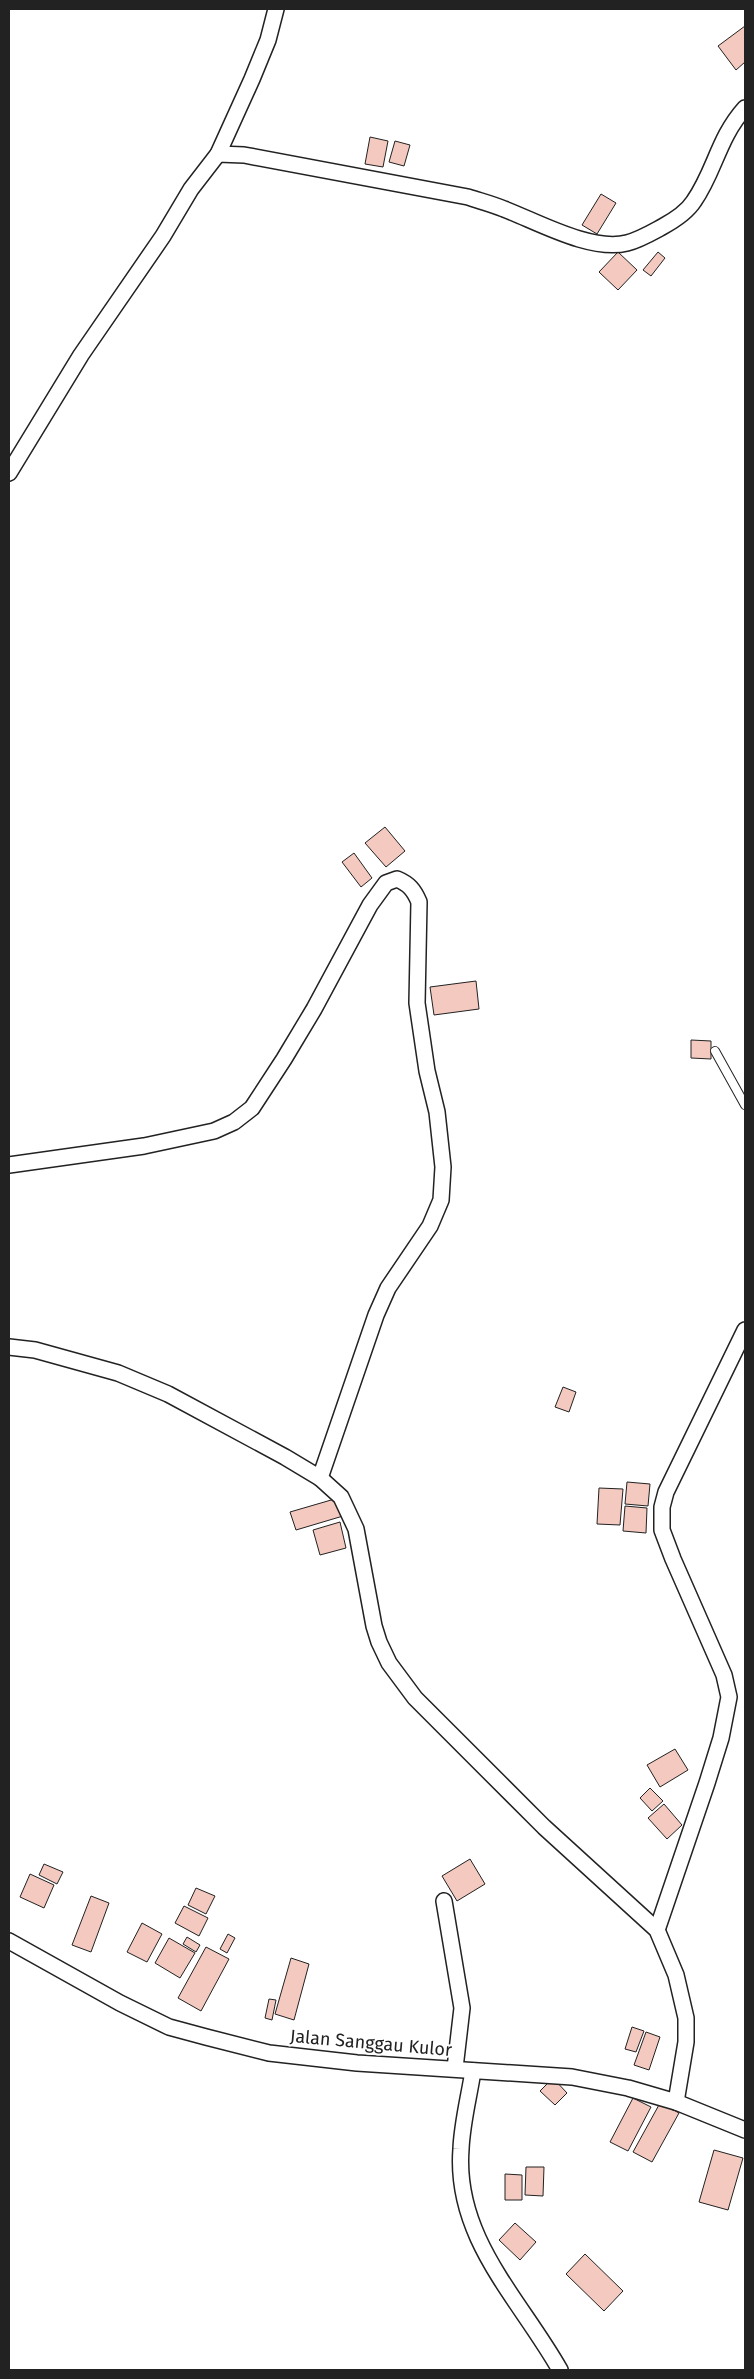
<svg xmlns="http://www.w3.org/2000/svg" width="754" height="2379" viewBox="0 0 754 2379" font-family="'Fira Sans',sans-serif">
<rect width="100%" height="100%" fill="#fff"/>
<g fill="#f3c9c0" stroke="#222">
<polygon points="745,26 745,62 736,70 718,46"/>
<polygon points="370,137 388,141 383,167 365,164"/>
<polygon points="395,141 410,145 404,166 389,162"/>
<polygon points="601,194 616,203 597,234 582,225"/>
<polygon points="618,252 637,270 618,290 599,272"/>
<polygon points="658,252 665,258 651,276 643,270"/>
<polygon points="385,827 405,851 386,867 365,843"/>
<polygon points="354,853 372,878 361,887 342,862"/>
<polygon points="476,981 479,1009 434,1015 430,987"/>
<polygon points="691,1040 711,1041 711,1059 691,1058"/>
<polygon points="563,1387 576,1392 569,1412 555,1407"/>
<polygon points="627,1482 650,1484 648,1506 625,1504"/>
<polygon points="599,1488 623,1489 620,1525 597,1524"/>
<polygon points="338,1498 343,1516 296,1530 290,1512"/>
<polygon points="625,1506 647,1508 646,1533 623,1531"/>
<polygon points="340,1522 346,1548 320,1555 313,1530"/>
<polygon points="675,1749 688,1770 660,1787 647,1765"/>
<polygon points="650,1788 663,1801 652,1811 640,1798"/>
<polygon points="664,1804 682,1825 667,1839 648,1818"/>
<polygon points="470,1859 485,1884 457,1901 442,1876"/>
<polygon points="44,1864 63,1872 57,1884 39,1875"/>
<polygon points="30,1874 54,1885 44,1908 20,1897"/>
<polygon points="196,1888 215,1896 206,1914 188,1905"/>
<polygon points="91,1896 109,1903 91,1952 72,1945"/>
<polygon points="184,1906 208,1918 199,1936 175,1923"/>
<polygon points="142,1923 162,1934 147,1962 127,1952"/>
<polygon points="228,1934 235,1938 227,1953 220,1949"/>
<polygon points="187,1937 200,1945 196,1952 183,1944"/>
<polygon points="169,1938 195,1953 180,1978 155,1963"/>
<polygon points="206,1947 229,1959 201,2011 178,1998"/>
<polygon points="291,1958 309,1964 294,2020 275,2014"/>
<polygon points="269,1999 276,2000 272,2020 265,2018"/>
<polygon points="632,2027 644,2031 636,2052 625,2049"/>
<polygon points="646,2032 660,2037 649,2070 634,2065"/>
<polygon points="553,2078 567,2093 555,2105 540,2091"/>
<polygon points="633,2098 651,2107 628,2151 610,2142"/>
<polygon points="660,2103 679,2113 652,2162 633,2152"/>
<polygon points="714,2150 743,2158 728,2210 699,2202"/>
<polygon points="526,2167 544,2167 543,2196 525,2195"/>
<polygon points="505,2174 522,2175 522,2200 505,2200"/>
<polygon points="515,2223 536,2242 520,2260 499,2240"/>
<polygon points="585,2254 623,2291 604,2311 566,2274"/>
</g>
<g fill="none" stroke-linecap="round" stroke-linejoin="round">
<defs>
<polyline id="service" points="715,1051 745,1105"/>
<g id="minor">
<path d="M218 154 244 155 468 197C480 201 492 204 504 209 538 222 591 252 627 243 639 240 651 233 662 227 673 221 687 212 694 201 715 171 718 138 745 108"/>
<polyline points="9,473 81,355 163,236 191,189 218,154 252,79 268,40 276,9"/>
<path d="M9 1165 144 1146 214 1131 234 1122 252 1108 284 1059 314 1009 370 905 386 883 397 879C409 884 414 890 419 902L417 1003 427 1071 437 1112 443 1167 441 1200 430 1226 388 1288 376 1315 320 1478"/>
<polyline points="9,1347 35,1350 118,1373 168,1394 285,1457 320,1478 341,1497 356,1529 374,1626 379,1642 389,1663 415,1698 544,1827 657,1930 676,1975 686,2018 686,2042 676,2102"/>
<polyline points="444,1901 462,2008 455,2068"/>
<polyline points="657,1930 707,1783 721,1738 729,1697 724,1675 673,1559 662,1530 662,1507 666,1492 745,1330"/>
<polyline points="9,1941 120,2003 169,2027 206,2037 269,2053 357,2063 572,2077 628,2088 676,2102 745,2130"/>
<path d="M473 2071C469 2097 462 2123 461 2149 454 2238 520 2299 560 2370"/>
</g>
</defs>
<use href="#service" stroke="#222" stroke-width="10"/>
<use href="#minor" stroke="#222" stroke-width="18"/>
<use href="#service" stroke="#fff" stroke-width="8"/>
<use href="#minor" stroke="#fff" stroke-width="15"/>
</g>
<g text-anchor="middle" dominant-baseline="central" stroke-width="4" stroke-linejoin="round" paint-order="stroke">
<g font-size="18" fill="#222" stroke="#fff">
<text transform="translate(371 2043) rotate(5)">Jalan Sanggau Kulor</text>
</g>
</g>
<rect width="754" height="2379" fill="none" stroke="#222222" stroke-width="20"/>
</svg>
